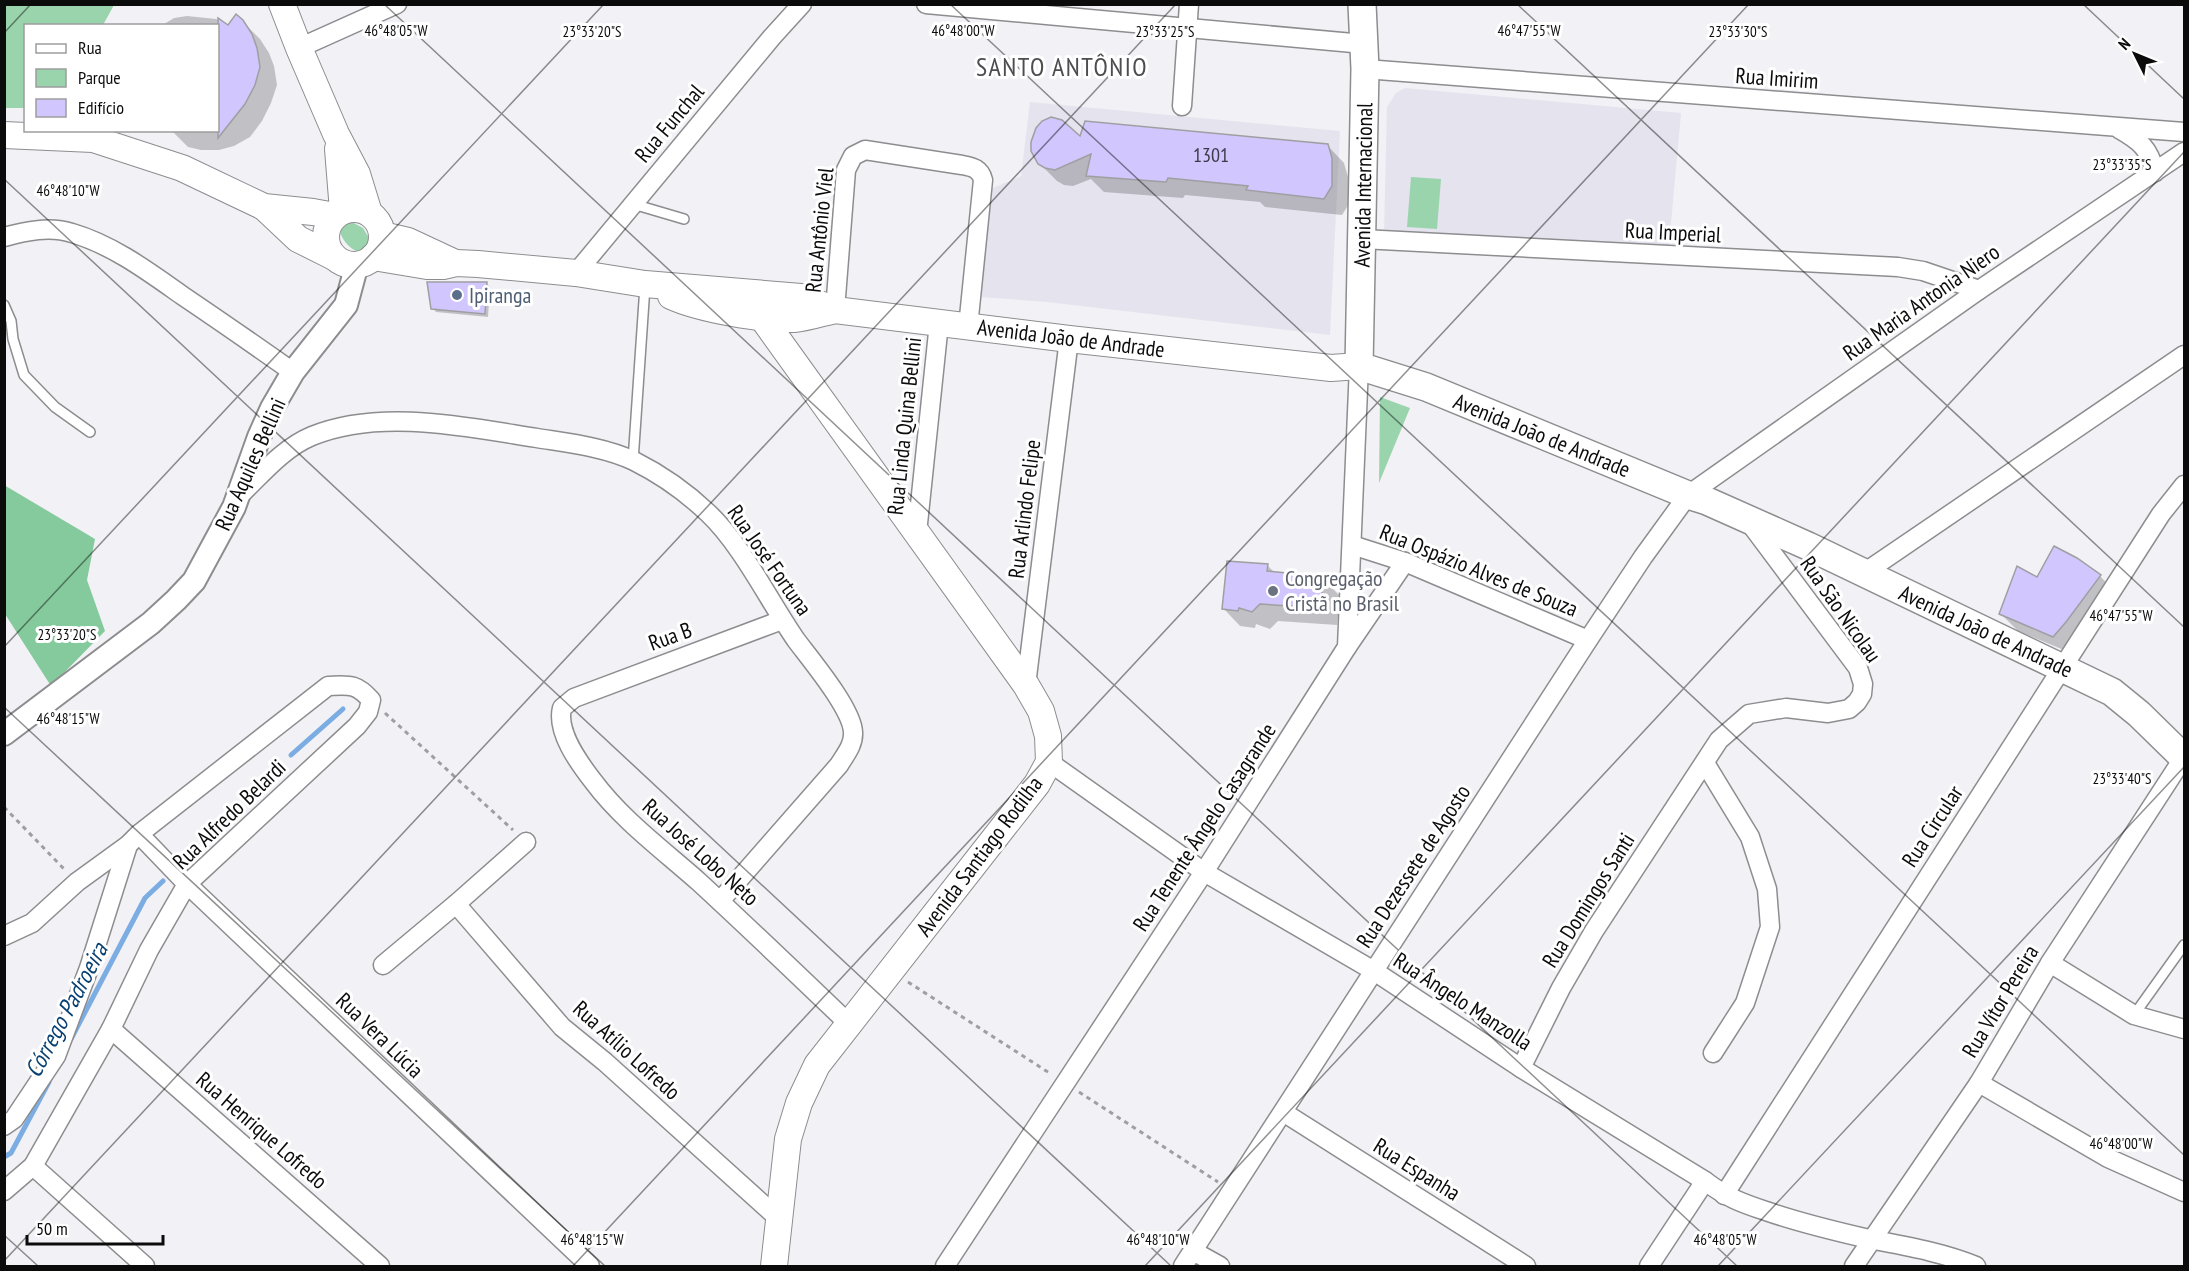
<svg xmlns="http://www.w3.org/2000/svg" width="2189" height="1271" viewBox="0 0 2189 1271" font-family="'PT Sans Narrow',sans-serif">
<rect width="100%" height="100%" fill="#f2f1f5"/>
<g fill="#e5e3ee">
<polygon points="1405,88 1681,113 1669,245 1384,232 1387,107 1396,93"/>
<polygon points="1030,102 1340,131 1330,335 1047,302 981,297 991,189 1021,176"/>
</g>
<g fill="#9ad4ad">
<polygon points="5,4 114,4 114,5 103,25 26,26 25,108 5,108"/>
<polygon points="1411,177 1441,179 1437,229 1407,227"/>
<path d="M348 220 363 228 372 243V250L368 255C351 251 344 244 338 228Z"/>
<polygon points="1380,397 1410,408 1379,483"/>
</g>
<polygon fill="#85ca9d" points="4,485 95,539 87,580 105,631 51,686 5,614"/>
<g fill="#0003">
<polygon points="187,16 216,19 229,26 242,21 260,39 269,53 274,66 277,85 271,103 262,121 250,137 234,146 219,150 201,150 188,147 171,130 218,130 218,26 161,26 174,18"/>
<polygon points="1081,138 1327,145 1344,163 1348,177 1349,204 1342,215 1265,207 1260,202 1185,195 1183,198 1104,192 1091,179 1073,186 1064,185 1057,181 1039,163"/>
<polygon points="486,283 490,287 488,317 436,312 433,308"/>
<polygon points="1267,565 1275,573 1323,579 1340,596 1337,625 1278,621 1270,629 1256,624 1255,628 1240,626 1223,608"/>
<polygon points="2100,576 2117,594 2071,653 2018,631 2001,614 2038,579"/>
</g>
<g fill="none" stroke-linecap="round" stroke-linejoin="round">
<g stroke="#7bade3" stroke-width="5">
<polyline points="291,755 343,709"/>
<polyline points="71,1039 145,898 163,881"/>
<polyline points="4,1157 11,1153 49,1082"/>
</g>
</g>
<g fill="#d1c6fd" stroke="#9f9fa2" stroke-width="1.5">
<polygon points="236,14 243,20 252,34 257,48 260,67 255,85 245,104 218,138 218,18 228,25"/>
<polygon points="1051,117 1062,120 1080,136 1085,121 1328,144 1332,158 1332,186 1324,199 1246,190 1248,186 1168,178 1166,182 1086,176 1091,154 1055,170 1045,168 1038,164 1031,151 1031,142 1036,128 1042,121"/>
<polygon points="427,282 487,282 485,314 431,309"/>
<polygon points="2054,546 2077,558 2101,575 2066,622 2053,637 1999,614 2017,566 2037,577"/>
<polygon points="1227,561 1268,564 1267,571 1324,577 1320,608 1260,604 1252,612 1239,608 1238,611 1222,609"/>
</g>
<g fill="none" stroke-linecap="round" stroke-linejoin="round">
<defs>
<g id="service">
<polyline points="633,204 684,219"/>
<polyline points="4,305 11,321 13,339 24,375 55,407 90,432"/>
<polyline points="633,461 645,286"/>
<polyline points="2134,1015 2184,945"/>
</g>
<g id="minor">
<polyline points="926,4 1364,44"/>
<polyline points="299,48 397,4"/>
<polyline points="1365,69 2184,132"/>
<polyline points="1182,106 1189,4"/>
<path d="M2119 129C2140 141 2149 148 2155 172"/>
<path d="M4 237C26 231 50 226 72 233 113 245 149 272 183 296 220 321 256 346 293 372"/>
<polyline points="1362,239 1898,267 1923,271 1979,290"/>
<polyline points="576,273 772,37 802,4"/>
<path d="M835 310 846 170 853 156 865 150 962 165C972 167 980 168 983 180L968 327"/>
<path d="M239 496C261 475 283 448 312 436 380 408 467 427 537 438 568 443 605 447 634 461 660 474 687 493 708 513 742 545 769 601 796 640 811 660 852 709 853 732 854 745 845 755 839 765L720 901"/>
<polyline points="917,533 939,323"/>
<polyline points="1352,545 1405,562 1588,640"/>
<polyline points="1864,573 2184,355"/>
<path d="M782 620 574 698 562 708C556 732 579 763 593 781 622 820 663 850 699 882 750 929 799 976 849 1024"/>
<polyline points="1347,647 1405,562"/>
<polyline points="1026,685 1069,339"/>
<path d="M1049 762 1204 872 1374 971 1521 1068 1705 1181C1726 1197 1741 1203 1766 1211 1800 1223 1834 1231 1869 1239 1905 1246 1942 1252 1976 1266"/>
<polyline points="1705,763 1750,837 1767,889 1770,927 1745,1003 1713,1053"/>
<polyline points="139,834 187,884 590,1266"/>
<polyline points="456,904 562,1027 605,1062 778,1218"/>
<path d="M4 936 32 923 77 882 128 845 139 834 328 686C349 685 356 683 371 700L368 712 357 726 187 884 149 950 111 1029 33 1166 4 1191"/>
<polyline points="2050,963 2134,1015 2184,1029"/>
<polyline points="383,965 456,904 526,842"/>
<polyline points="111,1029 380,1266"/>
<polyline points="1521,1068 1561,988 1594,931 1719,740 1749,714 1786,708 1828,713 1849,709 1857,702 1862,694 1863,684 1858,668 1749,522"/>
<polyline points="1979,1083 2108,1158 2184,1192"/>
<polyline points="1283,1112 1526,1266"/>
<polyline points="4,1126 14,1119 56,1056 89,968 128,845"/>
<polyline points="33,1166 145,1266"/>
<polyline points="1724,1195 2161,514 2184,485"/>
<polyline points="1193,1251 1220,1266"/>
<polyline points="945,1266 1204,872 1347,647 1359,366"/>
<polyline points="1183,1266 1588,640 1643,557 1688,495 1979,290 2184,152"/>
<polyline points="1649,1266 1705,1181"/>
<polyline points="1854,1266 1979,1083 2050,963 2184,757"/>
</g>
<polyline id="tertiary" points="4,734 151,623 176,600 194,581 234,507 259,437 272,408 293,372 346,305 357,264"/>
<g id="secondary">
<polyline points="282,4 299,48 336,134 357,174 369,213"/>
<polyline points="4,135 93,139 182,168 264,207 313,212 335,216"/>
<polyline points="338,149 343,211"/>
<polyline points="264,207 298,239 334,257"/>
<circle cx="354" cy="237" r="28"/>
<polyline points="382,235 408,241 453,262"/>
<polyline points="373,257 427,266 443,266 456,263 478,264 576,273 645,284 801,297 835,310 1069,339 1331,368 1359,366"/>
<path d="M671 296C699 309 762 320 794 319 807 318 822 313 835 310"/>
<polyline points="761,316 1026,685 1041,711 1048,736 1049,762 1037,784 817,1065 799,1103 788,1139 774,1266"/>
</g>
<polyline id="primary" points="1362,4 1365,69 1359,366 1426,387 1688,495 1707,501 1808,546 2112,692 2139,714 2184,758"/>
</defs>
<use href="#service" stroke="#8d8d90" stroke-width="12"/>
<use href="#minor" stroke="#8d8d90" stroke-width="21"/>
<use href="#tertiary" stroke="#8d8d90" stroke-width="26"/>
<use href="#secondary" stroke="#8d8d90" stroke-width="28"/>
<use href="#primary" stroke="#8d8d90" stroke-width="30"/>
<g stroke="#9f9fa2" stroke-width="3" stroke-dasharray="4.5 4.5" stroke-linecap="butt">
<polyline points="385,713 513,830"/>
<polyline points="4,807 66,871"/>
<polyline points="908,982 1051,1074"/>
<polyline points="1079,1092 1218,1182"/>
</g>
<use href="#service" stroke="#fff" stroke-width="9"/>
<use href="#minor" stroke="#fff" stroke-width="18"/>
<use href="#tertiary" stroke="#fff" stroke-width="22"/>
<use href="#secondary" stroke="#fff" stroke-width="26"/>
<use href="#primary" stroke="#fff" stroke-width="27"/>
</g>
<path fill="none" stroke="#0b0b0c" stroke-width="1.5" stroke-opacity="0.45" d="M384 4 1737 1266M950 4 2184 1155M1517 4 2184 627M2083 4 2184 99M4 33 31 4M4 179 1171 1266M4 647 604 4M4 707 605 1266M4 1235 38 1266M4 1261 1176 4M573 1266 1749 4M1145 1266 2184 152M1718 1266 2184 767"/>
<circle fill="#5c6f8a" stroke="#fff" stroke-width="2" cx="457" cy="295" r="6"/>
<circle fill="#6b7280" stroke="#fff" stroke-width="2" cx="1273" cy="591" r="6"/>
<g text-anchor="middle" dominant-baseline="central" stroke-width="6" stroke-linejoin="round" paint-order="stroke">
<g font-size="20" fill="#3c3a48">
<text x="1211" y="155">1301</text>
</g>
<g font-size="22" fill="#0b0b0c" stroke="#fff">
<text transform="translate(1777 78) rotate(4)">Rua Imirim</text>
<text transform="translate(669 123) rotate(-50)">Rua Funchal</text>
<text transform="translate(1363 185) rotate(-89)">Avenida Internacional</text>
<text transform="translate(819 230) rotate(-84)">Rua Antônio Viel</text>
<text transform="translate(1673 232) rotate(3)">Rua Imperial</text>
<text transform="translate(1921 302) rotate(-35)">Rua Maria Antonia Niero</text>
<text transform="translate(1071 338) rotate(7)">Avenida João de Andrade</text>
<text transform="translate(904 426) rotate(-84)">Rua Linda Quina Bellini</text>
<text transform="translate(1542 435) rotate(22)">Avenida João de Andrade</text>
<text transform="translate(250 464) rotate(-66)">Rua Aquiles Bellini</text>
<text transform="translate(1024 509) rotate(-83)">Rua Arlindo Felipe</text>
<text transform="translate(770 560) rotate(55)">Rua José Fortuna</text>
<text transform="translate(1479 570) rotate(22)">Rua Ospázio Alves de Souza</text>
<text transform="translate(1841 609) rotate(55)">Rua São Nicolau</text>
<text transform="translate(1986 631) rotate(25)">Avenida João de Andrade</text>
<text transform="translate(670 636) rotate(-20)">Rua B</text>
<text transform="translate(229 814) rotate(-44)">Rua Alfredo Belardi</text>
<text transform="translate(1932 826) rotate(-57)">Rua Circular</text>
<text transform="translate(1204 827) rotate(-57)">Rua Tenente Ângelo Casagrande</text>
<text transform="translate(701 852) rotate(42)">Rua José Lobo Neto</text>
<text transform="translate(979 856) rotate(-53)">Avenida Santiago Rodilha</text>
<text transform="translate(1413 866) rotate(-57)">Rua Dezessete de Agosto</text>
<text transform="translate(1588 900) rotate(-58)">Rua Domingos Santi</text>
<text transform="translate(1463 1001) rotate(33)">Rua Ângelo Manzolla</text>
<text transform="translate(2000 1001) rotate(-59)">Rua Vítor Pereira</text>
<text transform="translate(380 1035) rotate(44)">Rua Vera Lúcia</text>
<text transform="translate(627 1050) rotate(42)">Rua Atílio Lofredo</text>
<text transform="translate(262 1130) rotate(41)">Rua Henrique Lofredo</text>
<text transform="translate(1417 1169) rotate(32)">Rua Espanha</text>
</g>
<g font-size="22" fill="#4e5e75" stroke="#fff" text-anchor="start">
<text x="469" y="295">Ipiranga</text>
</g>
<g font-size="22" fill="#5b616d" stroke="#fff" text-anchor="start">
<text x="1285" y="578">Congregação<tspan x="1285" dy="25">Cristã no Brasil</tspan></text>
</g>
<g font-size="24" font-style="italic" fill="#084071" stroke="#fff">
<text transform="translate(66 1010) rotate(-62)">Córrego Padroeira</text>
</g>
<g font-size="26" letter-spacing="1.5" fill="#4d4c4f" stroke="#fff">
<text x="1062" y="66">SANTO ANTÔNIO</text>
</g>
</g>
<g font-size="15" text-anchor="middle" fill="#0b0b0c" stroke="#fff" stroke-width="6" stroke-linejoin="round" paint-order="stroke">
<text x="396" y="36">46°48'05"W</text>
<text x="963" y="36">46°48'00"W</text>
<text x="1529" y="36">46°47'55"W</text>
<text x="592" y="37">23°33'20"S</text>
<text x="1165" y="37">23°33'25"S</text>
<text x="1738" y="37">23°33'30"S</text>
<text x="2122" y="170">23°33'35"S</text>
<text x="68" y="196">46°48'10"W</text>
<text x="2121" y="621">46°47'55"W</text>
<text x="67" y="640">23°33'20"S</text>
<text x="68" y="724">46°48'15"W</text>
<text x="2122" y="784">23°33'40"S</text>
<text x="2121" y="1149">46°48'00"W</text>
<text x="592" y="1245">46°48'15"W</text>
<text x="1158" y="1245">46°48'10"W</text>
<text x="1725" y="1245">46°48'05"W</text>
</g>
<rect width="2189" height="1271" fill="none" stroke="#0b0b0c" stroke-width="12"/>
<rect x="24" y="24" width="195" height="108" fill="#ffffff" stroke="#9d9d9e" stroke-width="1.5"/>
<rect x="36" y="44" width="30" height="9" fill="#ffffff" stroke="#9d9d9e" stroke-width="1.5"/>
<text x="78" y="54" font-size="18" fill="#0b0b0c">Rua</text>
<rect x="36" y="69" width="30" height="18" fill="#9ad4ad" stroke="#9d9d9e" stroke-width="1.5"/>
<text x="78" y="84" font-size="18" fill="#0b0b0c">Parque</text>
<rect x="36" y="99" width="30" height="18" fill="#d1c6fd" stroke="#9d9d9e" stroke-width="1.5"/>
<text x="78" y="114" font-size="18" fill="#0b0b0c">Edifício</text>
<g transform="translate(2135 54) rotate(313)" stroke="#ffffff" stroke-width="4.5" paint-order="stroke">
<path d="M0-4.5L10 22L0 15L-10 22Z" fill="#0b0b0c"/>
<text y="-9" font-size="16" font-weight="bold" text-anchor="middle" fill="#0b0b0c">N</text>
</g>
<path d="M27 1235v9h136v-9" fill="none" stroke="#0b0b0c" stroke-width="3"/>
<text x="36" y="1235" font-size="18" fill="#0b0b0c" stroke="#ffffff" stroke-width="4.5" paint-order="stroke">50 m</text>
</svg>
